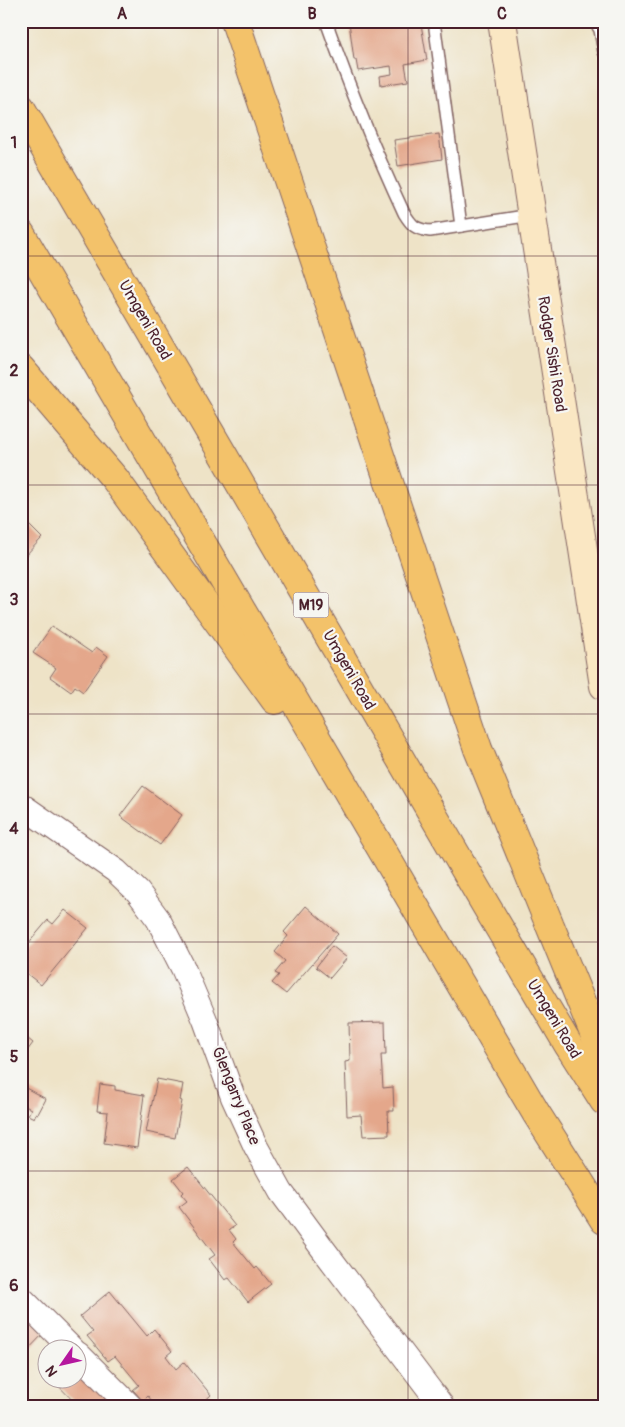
<svg xmlns="http://www.w3.org/2000/svg" width="625" height="1427" viewBox="0 0 625 1427" font-family="Pangolin,sans-serif">
<rect width="100%" height="100%" fill="#f6f6f2"/>
<filter id="ink" filterUnits="userSpaceOnUse"><feTurbulence type="fractalNoise" baseFrequency=".02" numOctaves="2"/><feDisplacementMap in="SourceGraphic" scale="10" xChannelSelector="R" yChannelSelector="G"/><feConvolveMatrix kernelMatrix="1 2 1 2 8 2 1 2 1" color-interpolation-filters="sRGB"/></filter>
<filter id="wash" filterUnits="userSpaceOnUse"><feTurbulence type="fractalNoise" baseFrequency=".0096" numOctaves="4" result="noise"/><feDisplacementMap in="SourceGraphic" scale="20" xChannelSelector="R" yChannelSelector="G"/><feGaussianBlur stdDeviation="1.12" result="paint"/><feColorMatrix in="noise" values="0 0 0 0 0 0 0 0 0 0 0 0 0 0 0 0 0 1.4 0 .05"/><feComposite in="paint" operator="in"/></filter>
<g filter="url(#wash)">
<rect width="100%" height="100%" fill="#eee3c7"/>
<g id="blocks">
<g fill="#e4a78b">
<polygon points="354,21 417,21 421,24 427,60 405,64 408,81 381,85 380,76 392,74 391,66 358,71 356,60 354,60 349,22"/>
<polygon points="439,134 442,159 398,166 394,140"/>
<polygon points="21,517 42,538 23,558 21,556"/>
<polygon points="52,626 92,653 96,647 108,656 83,692 75,686 71,692 50,677 56,668 33,653"/>
<polygon points="143,786 182,815 160,845 120,816"/>
<polygon points="306,906 338,934 286,994 272,983 279,975 275,973 285,961 275,952 288,936 284,932"/>
<polygon points="65,910 88,928 41,985 21,969 21,952 48,920 53,924"/>
<polygon points="332,946 347,958 330,978 316,967"/>
<polygon points="385,1022 386,1055 381,1055 383,1088 393,1087 394,1111 388,1111 389,1135 363,1136 361,1115 347,1116 345,1062 350,1061 349,1023"/>
<polygon points="21,1033 33,1043 21,1059"/>
<polygon points="157,1079 183,1084 180,1100 182,1101 175,1138 146,1132"/>
<polygon points="100,1084 115,1086 115,1090 144,1095 137,1148 104,1143 108,1112 97,1111"/>
<polygon points="22,1086 46,1099 38,1114 36,1113 34,1118 28,1115 31,1109 21,1104"/>
<polygon points="188,1167 235,1226 229,1230 236,1239 233,1242 255,1269 257,1267 271,1284 248,1302 229,1278 225,1280 209,1259 215,1255 179,1207 187,1201 181,1194 183,1192 173,1179"/>
<polygon points="110,1291 147,1336 154,1329 172,1351 166,1356 176,1369 184,1362 211,1395 199,1406 156,1406 148,1396 143,1401 133,1390 139,1385 115,1356 108,1361 87,1336 93,1332 80,1316"/>
<polygon points="21,1310 45,1332 21,1357"/>
<polygon points="78,1365 117,1406 78,1406 53,1380 78,1380"/>
</g>
</g>
</g>
<g filter="url(#ink)">
<use href="#blocks" fill-opacity="0" stroke="#836462" stroke-width="1"/>
<g fill="none" stroke-linecap="round" stroke-linejoin="round">
<defs>
<g id="lane">
<path d="M326 21C349 86 375 151 404 213 412 226 415 229 430 231L531 215"/>
<polyline points="434,21 461,226"/>
<polyline points="595,21 600,30 604,52"/>
</g>
<g id="street">
<polyline points="21,805 116,871 138,892 158,919 183,968 205,1020 233,1097 256,1147 281,1192 323,1249 442,1406"/>
<polyline points="21,1298 73,1350"/>
<polyline points="78,1354 130,1406"/>
</g>
<polyline id="secondary" points="502,21 604,686"/>
<g id="highway">
<polyline points="235,21 478,749 604,1058"/>
<polyline points="21,108 485,904 569,1046 604,1101"/>
<polyline points="21,234 536,1113 604,1220"/>
<polyline points="21,369 115,479 275,700"/>
</g>
</defs>
<use href="#lane" stroke="#836462" stroke-width="14"/>
<use href="#street" stroke="#836462" stroke-width="26"/>
<use href="#secondary" stroke="#836462" stroke-width="30"/>
<use href="#highway" stroke="#836462" stroke-width="30"/>
<use href="#lane" stroke="#fff" stroke-width="11"/>
<use href="#street" stroke="#fff" stroke-width="24"/>
<use href="#secondary" stroke="#fae7c3" stroke-width="28"/>
<use href="#highway" stroke="#f3c26a" stroke-width="28"/>
</g>
</g>
<path fill="none" stroke="#4a1f2b" stroke-width="1" stroke-opacity="0.55" d="M218 21V1406M408 21V1406M21 256H604M21 485H604M21 714H604M21 942H604M21 1171H604"/>
<g text-anchor="middle" dominant-baseline="central" stroke-width="4.5" stroke-linejoin="round" paint-order="stroke">
<rect fill="#f6f6f2" stroke="#7e6067" stroke-width="1" x="293.5" y="592.5" width="35" height="25" rx="4"/>
<g font-size="15" font-weight="bold" fill="#4a1f2b">
<text x="311" y="605">M19</text>
</g>
<g font-size="16" fill="#4a1f2b" stroke="#f6f6f2">
<text transform="translate(145 320) rotate(60)">Umgeni Road</text>
<text transform="translate(552 354) rotate(81)">Rodger Sishi Road</text>
<text transform="translate(349 670) rotate(60)">Umgeni Road</text>
<text transform="translate(554 1019) rotate(59)">Umgeni Road</text>
<text transform="translate(236 1096) rotate(68)">Glengarry Place</text>
</g>
</g>
<rect width="625" height="1427" fill="none" stroke="#f6f6f2" stroke-width="55"/>
<g transform="translate(62 1364) rotate(236)"><circle r="24" fill="#f6f6f2" stroke="#b1a0a2"/>
<path d="M0-4L9 19L0 12L-9 19Z" fill="#b5179e"/>
<text y="-8" font-size="14" font-weight="bold" text-anchor="middle" fill="#4a1f2b">N</text>
</g>
<rect x="28" y="28" width="570" height="1372" fill="none" stroke="#4a1f2b" stroke-width="2"/>
<g font-size="16" text-anchor="middle" font-weight="bold" fill="#4a1f2b">
<text x="122" y="19">A</text>
<text x="312" y="19">B</text>
<text x="502" y="19">C</text>
<text x="14" y="148">1</text>
<text x="14" y="376">2</text>
<text x="14" y="605">3</text>
<text x="14" y="834">4</text>
<text x="14" y="1062">5</text>
<text x="14" y="1291">6</text>
</g>
</svg>
